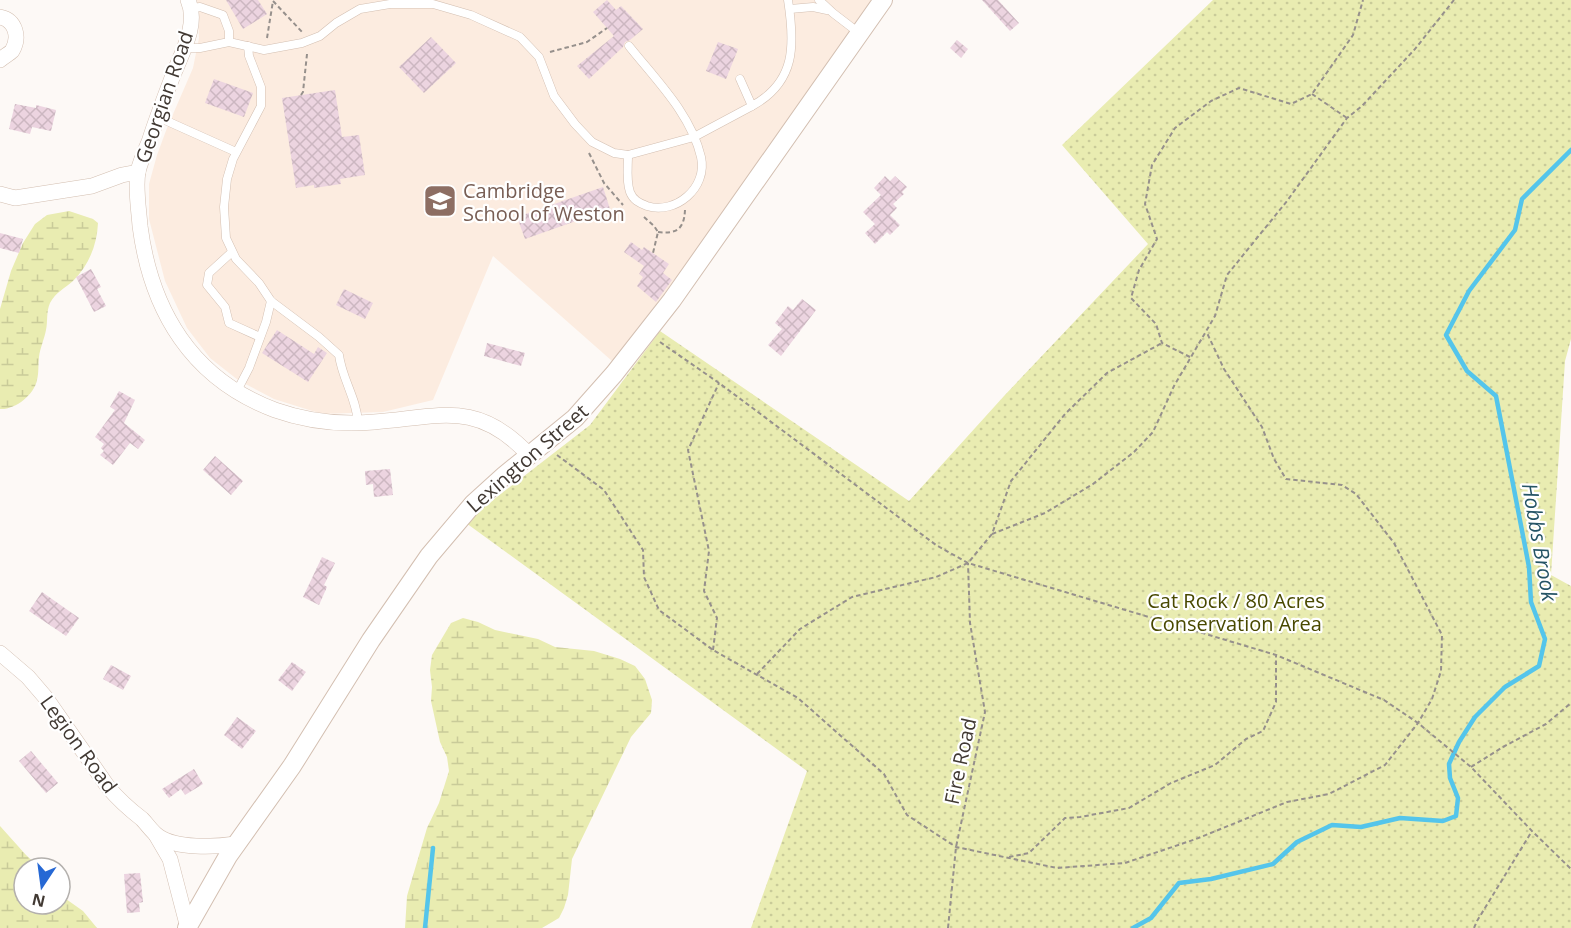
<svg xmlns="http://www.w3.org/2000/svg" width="1571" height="928" viewBox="0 0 1571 928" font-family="'Open Sans',sans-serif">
<defs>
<pattern id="wetland-marsh" width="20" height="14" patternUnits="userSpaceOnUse" patternTransform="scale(1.5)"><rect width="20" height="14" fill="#e9ecb1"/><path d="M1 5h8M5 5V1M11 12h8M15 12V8" fill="none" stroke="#c9cb99"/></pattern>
<pattern id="park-dots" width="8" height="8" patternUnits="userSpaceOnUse" patternTransform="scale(1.5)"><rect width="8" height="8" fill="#e9ecb1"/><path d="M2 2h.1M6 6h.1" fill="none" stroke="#c9cb99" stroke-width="1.8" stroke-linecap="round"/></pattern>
<pattern id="building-cross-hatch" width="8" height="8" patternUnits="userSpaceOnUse" patternTransform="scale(1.5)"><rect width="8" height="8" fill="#ecd4e0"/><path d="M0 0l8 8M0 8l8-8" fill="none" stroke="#ccb7c1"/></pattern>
</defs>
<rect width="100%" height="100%" fill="#fdf9f6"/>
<polygon fill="#fcece0" points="197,0 872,0 674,281 612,361 493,256 433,400 383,412 322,414 274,399 238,380 210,358 187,328 165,281 149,219 149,184 157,155 167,128 193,68 199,38"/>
<g fill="url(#wetland-marsh)">
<path d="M69 211 93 219 98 223C97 245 89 265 73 281 64 289 56 292 50 303 46 312 48 321 46 330 44 340 40 348 39 357 38 365 39 373 37 380 34 395 15 410 0 409V309L11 271 23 243 35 224 47 215Z"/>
<polygon points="463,618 478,622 495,630 538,639 555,647 594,651 620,659 635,666 645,679 652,700 651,713 631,737 572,859 568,895 564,908 559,918 542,928 405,928 407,896 427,828 439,803 449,771 447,757 440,742 431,701 432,687 430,670 432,655 451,623"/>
<polygon points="0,826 26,855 40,868 24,868 24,904 60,904 60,891 66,899 83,911 97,928 0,928"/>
</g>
<polygon fill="url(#park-dots)" points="1213,0 1571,0 1571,339 1565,361 1551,575 1571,586 1571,928 751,928 807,771 466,523 471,517 590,425 660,331 909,501 1004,396 1148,244 1062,145"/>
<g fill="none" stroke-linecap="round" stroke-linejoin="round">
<g stroke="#54c5eb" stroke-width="4.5">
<polyline points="425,928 433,848"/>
<polyline points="1133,928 1151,918 1179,883 1211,879 1273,864 1297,842 1332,825 1361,827 1400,818 1443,821 1456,816 1458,798 1450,778 1449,764 1459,742 1475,717 1505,687 1539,666 1545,639 1531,602 1529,567 1496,396 1467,371 1446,335 1469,291 1515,230 1522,199 1571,150"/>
</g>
</g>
<g fill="url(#building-cross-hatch)">
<polygon points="226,0 258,0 267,14 243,29"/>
<polygon points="607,0 616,10 621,6 643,29 630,40 625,42 623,47 589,79 577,66 614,36 593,12"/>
<polygon points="982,0 998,0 1019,23 1010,31"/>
<polygon points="431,37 456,63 424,93 399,67"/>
<polygon points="957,40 968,49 961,58 950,48"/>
<polygon points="718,42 738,49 726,79 706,71"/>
<polygon points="214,79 253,93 244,117 205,103"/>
<polygon points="335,90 342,137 359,135 365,175 340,179 341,184 314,188 314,185 296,188 282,98"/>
<polygon points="15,104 36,108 36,105 56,110 51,131 32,127 30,134 9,129"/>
<polygon points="885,176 890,181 895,176 907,187 902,192 904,194 893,204 897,208 890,215 900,225 890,235 887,232 875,244 865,233 875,224 863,212 881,195 874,188"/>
<polygon points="603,187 610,209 525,239 517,217"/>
<polygon points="0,233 23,239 19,253 0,248"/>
<polygon points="631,242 642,250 644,247 669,264 663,273 672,280 656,302 637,286 643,277 639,274 644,266 624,252"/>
<polygon points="91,269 101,287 97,289 106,306 94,312 76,277"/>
<polygon points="344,289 373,303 365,319 336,305"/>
<polygon points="802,299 816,310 781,356 768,345 782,329 775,323 788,306 793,310"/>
<polygon points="277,330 314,354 318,347 327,353 308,382 262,353"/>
<polygon points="487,343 525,353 521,366 484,356"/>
<polygon points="119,391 135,400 124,423 145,440 138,449 130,443 113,465 100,455 104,451 101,448 104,444 95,437 115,410 110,407"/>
<polygon points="215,456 243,481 231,495 203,470"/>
<polygon points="390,469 393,495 374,497 373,484 366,485 365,471"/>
<polygon points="322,557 335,563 324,585 327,587 319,605 303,597"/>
<polygon points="42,592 79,618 66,636 29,611"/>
<polygon points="292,662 306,672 292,691 278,680"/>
<polygon points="111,665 131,676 123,690 103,679"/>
<polygon points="237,717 256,731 242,749 224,735"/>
<polygon points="31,751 58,783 46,793 19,761"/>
<polygon points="194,769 203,784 185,795 181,789 169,798 162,789"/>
<polygon points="140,873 143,902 139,903 140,912 127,913 124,874"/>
</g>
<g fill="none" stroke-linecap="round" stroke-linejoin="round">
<defs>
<g id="service">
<polyline points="819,0 833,13 859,33"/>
<polyline points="191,8 200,7 223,15 229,31 229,42 264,50 302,43 320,36 336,23 360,9 390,4 433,4 471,15 520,37 539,57 554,96 575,124 592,142 614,153 628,155 694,137 752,106"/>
<polyline points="790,9 813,7 827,10"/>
<path d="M248 46 249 56 261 87V106L233 159 227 179 224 207 226 238 236 259 259 283 271 301 319 337 339 355C342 379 357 399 358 423"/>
<polyline points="184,48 200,48 229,42"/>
<path d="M740 79 752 106C796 82 795 45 788 0"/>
<polyline points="158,117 236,152"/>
<path d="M628 155C628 167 626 181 630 192 633 200 639 203 647 206 675 215 708 188 701 157 691 114 656 80 629 46"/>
<polyline points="232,252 209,273 207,285 225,307 229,323 260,337"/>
<polyline points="237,391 249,368 266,322 271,301"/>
</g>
<g id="minor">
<path d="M188 0C199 25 181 54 172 78 164 99 156 120 149 142 145 151 140 162 138 172 135 187 139 211 140 226 151 311 192 379 275 410 306 421 341 425 374 422 439 417 477 399 529 455"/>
<path d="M0 17C16 20 20 38 12 51 9 54 3 57 0 60"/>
<polyline points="0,194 15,198 92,186 122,175 138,172"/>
<path d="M0 653 28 677 46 698 108 787C118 799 129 809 142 819 147 824 152 832 158 836 176 849 215 847 236 844"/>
<polyline points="156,835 170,859 188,928"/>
</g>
<polyline id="tertiary" points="187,928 228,856 292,766 371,640 429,556 473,504 505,475 575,418 614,374 672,300 883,0"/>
</defs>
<use href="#service" stroke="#d3bfb1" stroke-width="9"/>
<use href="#minor" stroke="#d3bfb1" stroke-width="16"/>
<use href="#tertiary" stroke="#d3bfb1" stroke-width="20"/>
<g stroke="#96908c" stroke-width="2" stroke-dasharray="4.5 3" stroke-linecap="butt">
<polyline points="267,38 273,1 303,33"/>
<polyline points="550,52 587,42 607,28"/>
<polyline points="1312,94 1347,118"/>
<polyline points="301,95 303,92 307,54"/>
<polyline points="589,153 604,183 623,205"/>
<polyline points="644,217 654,226 658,232 653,253"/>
<path d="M658 232C676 234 684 230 685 210"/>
<polyline points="660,342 719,383 936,545 968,563 1276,655 1384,700 1418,723 1471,767 1532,831 1571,869"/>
<polyline points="1190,357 1162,343 1156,324 1131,298 1139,270 1157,239 1145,204 1152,165 1175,128 1211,101 1239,88 1291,104 1312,94 1353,35 1363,0"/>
<polyline points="557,455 604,490 643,550 644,577 659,610 713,650 798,698 884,774 907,815 956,847 1057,868 1125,863 1196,839 1287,802 1329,794 1385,765 1418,723 1432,699 1441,671 1442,635 1394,543 1356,494 1342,485 1286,479 1274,459 1262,427 1224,369 1207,333"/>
<polyline points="992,534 1045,513 1093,484 1134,452 1153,432 1174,386 1215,316 1227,275 1287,201 1347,118 1362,106 1415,49 1454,0"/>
<polyline points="713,650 717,618 704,591 709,551 688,450 719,383"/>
<polyline points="757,674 800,629 852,597 936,577 968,563 992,534 1011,481 1065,414 1107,373 1162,343"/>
<polyline points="1471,767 1503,747 1546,724 1571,703"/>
<polyline points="1009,857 1029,853 1065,818 1080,817 1129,808 1171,783 1215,765 1246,739 1263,731 1276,702 1276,656"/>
<polyline points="948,928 956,847 985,712 970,623 968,563"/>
<polyline points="1474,928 1477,921 1532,831"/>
</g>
<use href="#service" stroke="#fff" stroke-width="8"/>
<use href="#minor" stroke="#fff" stroke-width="15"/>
<use href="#tertiary" stroke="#fff" stroke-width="18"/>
</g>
<defs>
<symbol id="school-square" viewBox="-11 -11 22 22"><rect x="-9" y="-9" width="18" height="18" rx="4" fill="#8d6e63" stroke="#fff"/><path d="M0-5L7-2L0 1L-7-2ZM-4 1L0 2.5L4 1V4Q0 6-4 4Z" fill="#fff"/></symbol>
</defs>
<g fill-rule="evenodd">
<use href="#school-square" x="421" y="182" width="38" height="38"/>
</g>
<g text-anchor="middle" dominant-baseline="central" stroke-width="4.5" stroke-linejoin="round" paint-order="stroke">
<g font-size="20" fill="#413933" stroke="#fff">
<text transform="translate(164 97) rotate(-71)">Georgian Road</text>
<text transform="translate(527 458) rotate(-41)">Lexington Street</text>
<text transform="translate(79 744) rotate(54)">Legion Road</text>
<text transform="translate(960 761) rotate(-78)">Fire Road</text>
</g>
<g font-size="20" fill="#785e54" stroke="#fff" text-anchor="start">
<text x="463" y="190">Cambridge<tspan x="463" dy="23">School of Weston</tspan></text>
</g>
<g font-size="20" fill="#494900" stroke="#fff">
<text x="1236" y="600">Cat Rock / 80 Acres<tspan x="1236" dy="23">Conservation Area</tspan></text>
</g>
<g font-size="21" font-style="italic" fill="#255465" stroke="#fff">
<text transform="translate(1540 542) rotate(80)">Hobbs Brook</text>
</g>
</g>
<g transform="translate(42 886) rotate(193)"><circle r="28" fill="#ffffff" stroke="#b3b0ad" stroke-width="1.5"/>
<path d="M0-4.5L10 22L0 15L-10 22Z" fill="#2668d4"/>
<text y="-9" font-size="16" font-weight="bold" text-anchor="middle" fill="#413933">N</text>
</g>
</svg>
